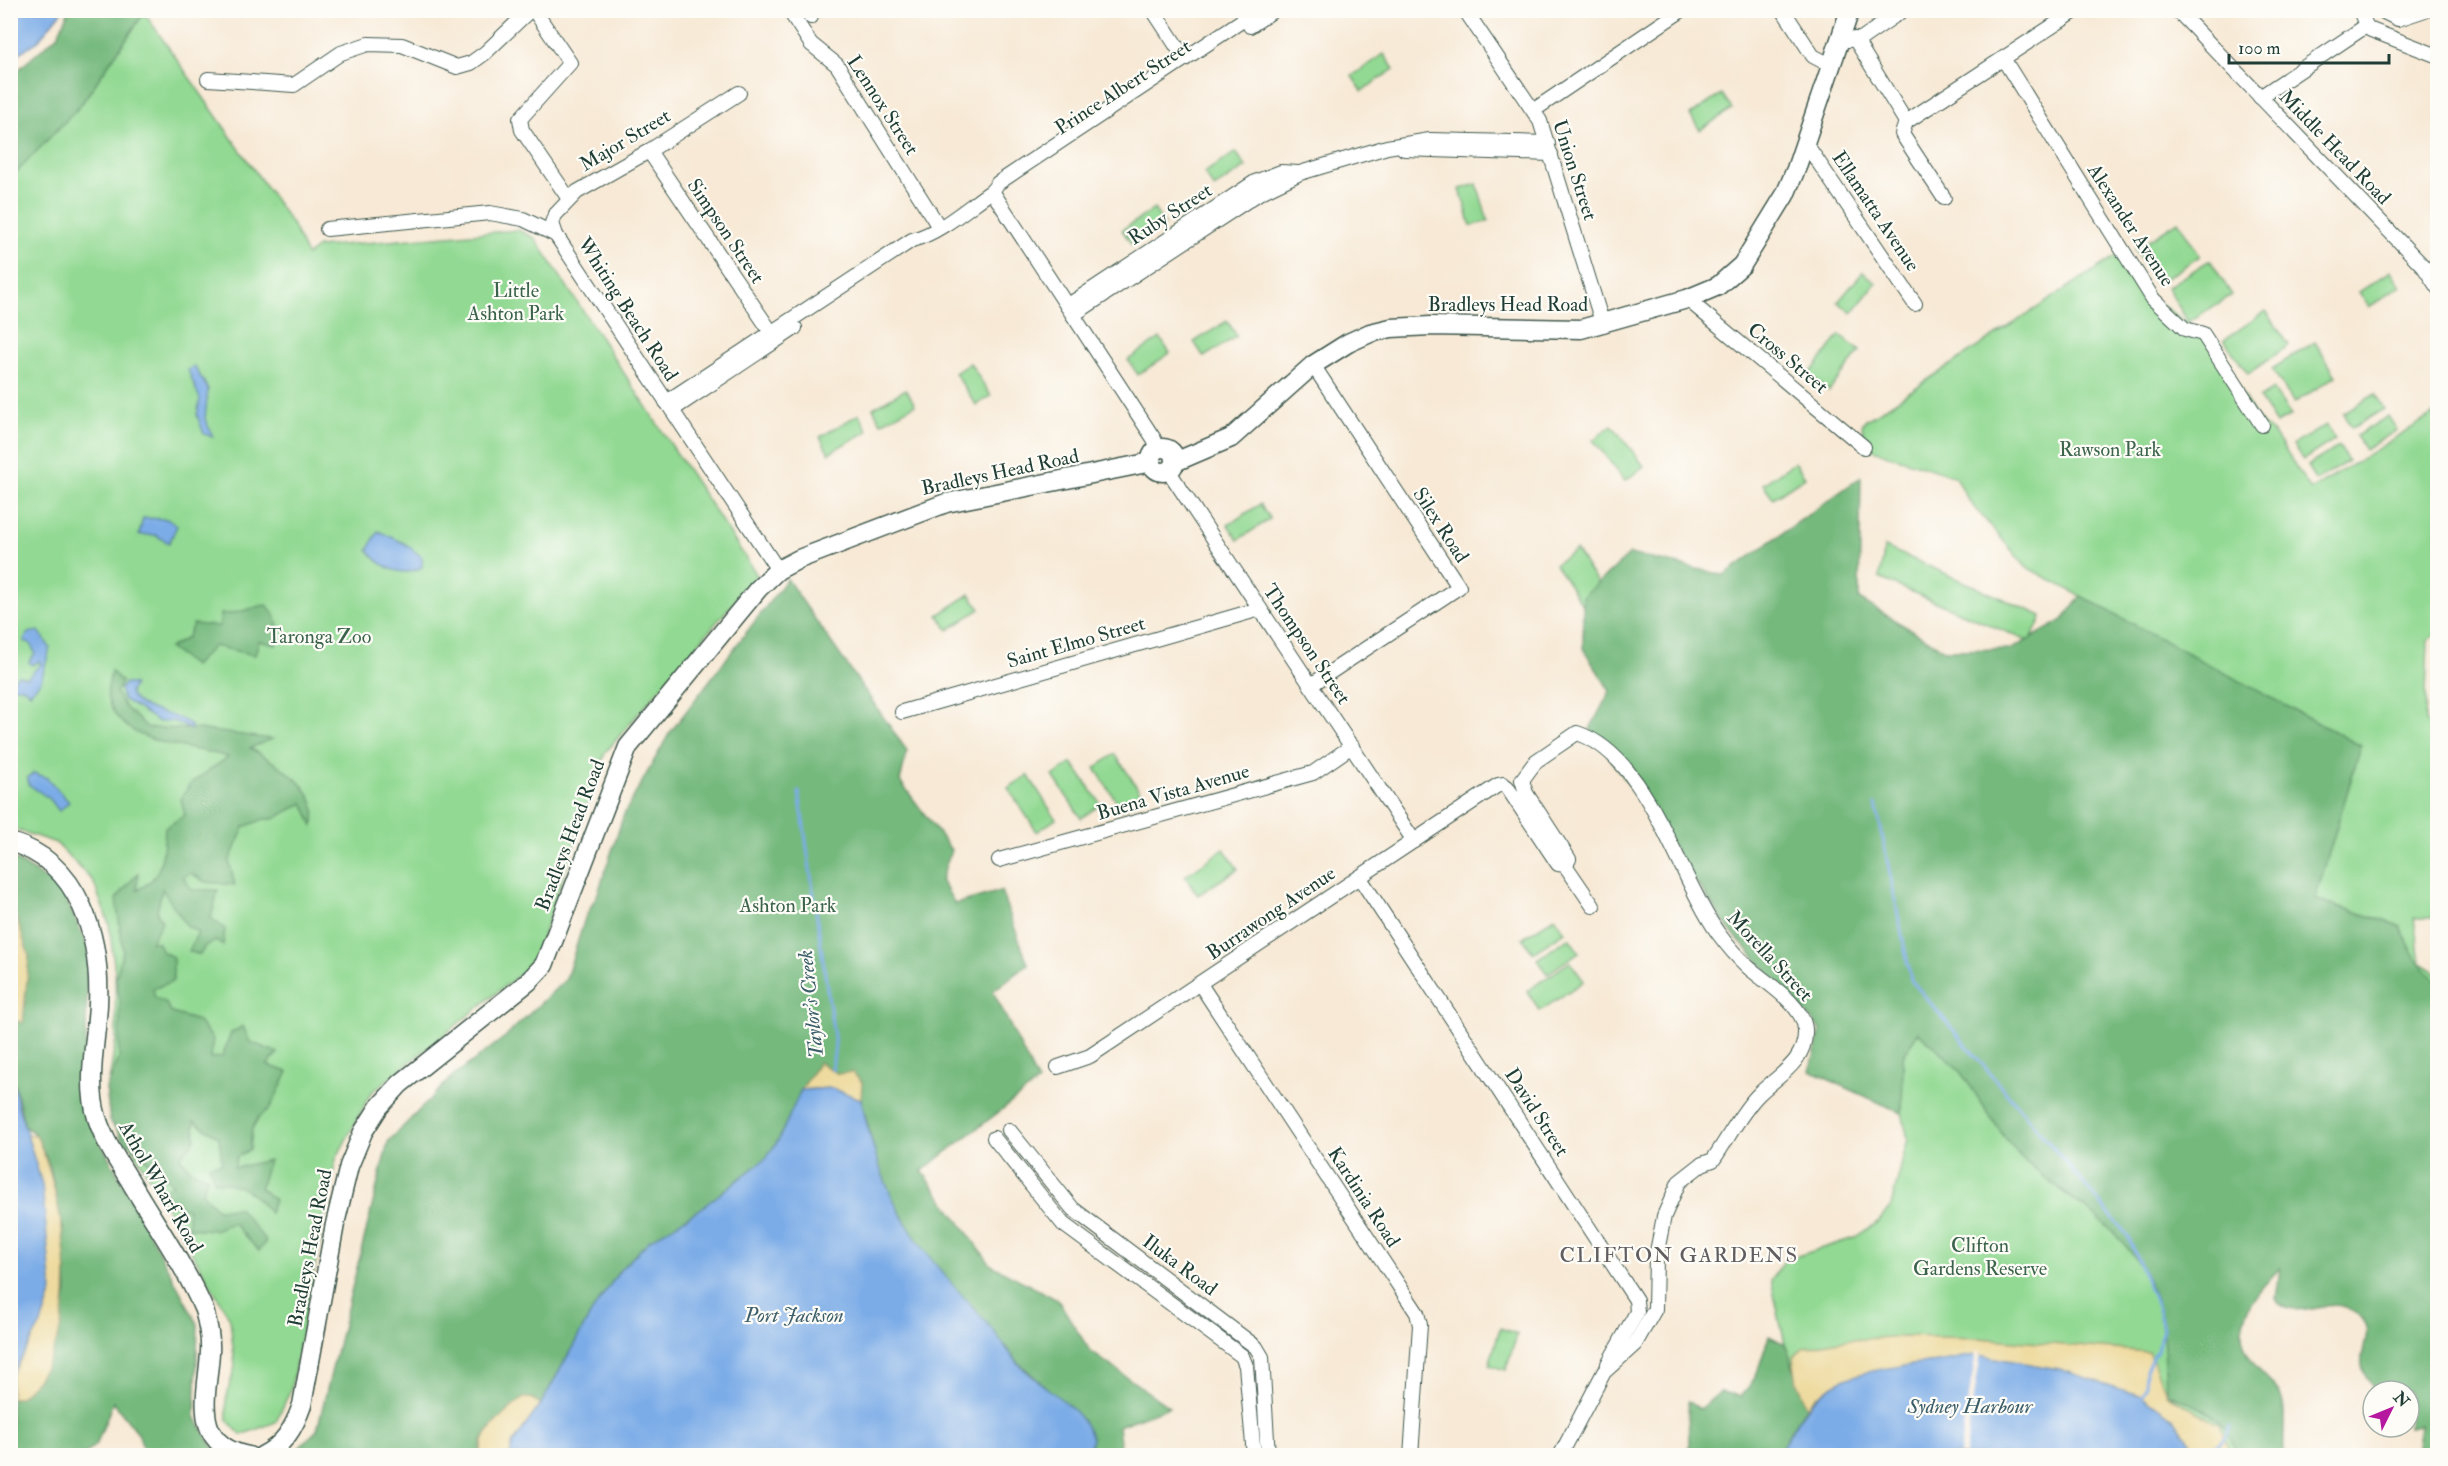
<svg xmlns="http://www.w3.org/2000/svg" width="2448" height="1466" viewBox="0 0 2448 1466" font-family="'IM FELL Double Pica',serif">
<rect width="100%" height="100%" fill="#fdfcf7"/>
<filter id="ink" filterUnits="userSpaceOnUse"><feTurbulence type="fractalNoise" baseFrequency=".0167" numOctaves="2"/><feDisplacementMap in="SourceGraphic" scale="12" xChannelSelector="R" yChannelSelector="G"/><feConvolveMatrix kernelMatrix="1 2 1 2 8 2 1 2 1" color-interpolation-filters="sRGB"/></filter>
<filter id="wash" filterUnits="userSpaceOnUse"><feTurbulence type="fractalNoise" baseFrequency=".008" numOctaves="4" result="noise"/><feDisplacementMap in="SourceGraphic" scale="24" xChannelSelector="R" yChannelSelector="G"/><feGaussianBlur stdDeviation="1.35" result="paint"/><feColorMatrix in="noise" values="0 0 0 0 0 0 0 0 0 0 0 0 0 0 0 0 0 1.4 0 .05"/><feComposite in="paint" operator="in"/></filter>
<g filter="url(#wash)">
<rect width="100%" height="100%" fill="#f7e9d5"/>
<g fill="#92d993" stroke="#588b64" stroke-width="1.5">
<polygon points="143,11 157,11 145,14 292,224 307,255 318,247 518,230 535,238 757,575 605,753 534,963 371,1093 336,1159 291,1389 276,1422 241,1435 227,1420 226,1400 235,1366 230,1319 130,1144 123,1144 108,1102 108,1087 116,1040 115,972 109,924 93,881 56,843 11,828 10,178 80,106 144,13"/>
<polygon points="1384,54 1394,69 1362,91 1352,76"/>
<polygon points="1722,94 1732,109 1700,130 1690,115"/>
<polygon points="1236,152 1246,167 1214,188 1204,173"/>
<polygon points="1477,184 1488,221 1471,226 1460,189"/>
<polygon points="1154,209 1164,224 1132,245 1122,230"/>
<polygon points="2178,221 2200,256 2157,284 2135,249"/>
<path d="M2122 252 2153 299 2203 334 2262 425 2274 433 2311 490 2437 412 2438 632 2428 640 2425 722 2437 725 2438 918H2414L2420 962 2437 973V1370L2433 1354 2280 1267C2250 1299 2223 1331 2259 1371 2268 1380 2278 1387 2282 1400 2287 1416 2282 1438 2284 1455H2204L1818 1395 1807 1406 1785 1344 1771 1280 1785 1260 1854 1238 1879 1221 1891 1206 1908 1139 1902 1113 1903 1056 1918 1032C1932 1045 1949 1057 1961 1072 1983 1102 1999 1135 2025 1161 2062 1197 2115 1219 2140 1266L2400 926 2315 899 2361 746 2026 567 1969 501 1956 477 1864 447 1862 423Z"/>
<polygon points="2210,260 2232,295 2188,322 2167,287"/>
<polygon points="2391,271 2401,286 2369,307 2359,292"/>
<polygon points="1863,272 1876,283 1852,313 1838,302"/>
<polygon points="2266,311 2289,345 2248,374 2224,340"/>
<polygon points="1227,321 1237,336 1204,357 1194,342"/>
<polygon points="1840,335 1860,351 1829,391 1809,375"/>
<polygon points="1160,338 1170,353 1138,375 1128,360"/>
<polygon points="2315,342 2336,376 2294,403 2272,369"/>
<polygon points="970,363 991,396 976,405 955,373"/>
<polygon points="906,389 915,405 881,423 873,408"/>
<polygon points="2273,389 2291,415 2276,424 2259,398"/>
<polygon points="2375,394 2384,409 2352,428 2343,414"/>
<polygon points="859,414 868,431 829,453 820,437"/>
<polygon points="2388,416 2397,430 2365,450 2356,436"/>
<polygon points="1612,425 1644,466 1625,481 1593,440"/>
<polygon points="2326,425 2335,439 2303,460 2293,445"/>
<polygon points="2339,446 2348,461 2316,481 2307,466"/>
<polygon points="1795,462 1805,477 1773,498 1763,484"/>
<polygon points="1260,504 1270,519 1238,540 1228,525"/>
<polygon points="1885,547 2042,616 2030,642 1879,578"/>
<polygon points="1576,550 1605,595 1585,609 1555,564"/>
<polygon points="970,594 980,609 948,630 938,615"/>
<polygon points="1115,754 1143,796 1122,810 1095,768"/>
<polygon points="1072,763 1101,804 1081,818 1053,776"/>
<polygon points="1028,775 1056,819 1037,832 1008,788"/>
<polygon points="1224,849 1238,869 1198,895 1185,876"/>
<polygon points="1555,917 1565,932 1533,953 1523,938"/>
<polygon points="1569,938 1579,952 1547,974 1537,959"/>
<polygon points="1570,962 1584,981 1540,1011 1527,991"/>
<polygon points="1500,1328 1517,1334 1506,1370 1489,1365"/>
</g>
<g fill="#75b97d" stroke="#4a7b58" stroke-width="1.5">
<polygon points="69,10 157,11 144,13 80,106 11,178 11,76 58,35"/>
<path d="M1861 477 1859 599 1945 650 2012 649 2063 620 2081 596 2361 746 2315 899 2400 926 2417 961 2437 982V1455H2416L2420 1425 2409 1427V1391H2375C2371 1384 2363 1374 2362 1366 2359 1351 2373 1335 2363 1321 2337 1283 2296 1329 2276 1299L2280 1268C2249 1300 2223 1332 2260 1371 2268 1380 2278 1387 2282 1400 2286 1417 2282 1438 2284 1455H2238C2222 1414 2205 1409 2166 1393 2164 1317 2161 1274 2101 1221 2077 1200 2048 1183 2025 1161 1999 1135 1983 1102 1961 1073 1950 1058 1932 1045 1918 1032L1903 1056 1902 1113 1810 1071 1821 1030 1729 929 1590 729 1610 691 1583 648V596L1630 554 1724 575Z"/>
<path d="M787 579 907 751 900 781 951 850 941 880 955 904 1001 891 1028 964 993 991 1038 1082 922 1171 991 1265 1058 1300 1090 1351 1169 1407 1118 1426 1120 1442 1117 1455H1088L1091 1448 1083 1421 1016 1360 981 1316 940 1272 908 1231 881 1176 861 1099 862 1082 838 1074 819 1062 801 1090 778 1141 765 1159 699 1210 650 1240 620 1270 592 1312 541 1404 531 1398C509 1412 480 1427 479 1455L291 1456 317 1430 388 1142 452 1077 505 1037 566 979 585 918 598 893 624 814 669 734Z"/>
<path d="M267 605C279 619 280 628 276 645L259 641 255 655 214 646 194 666 169 648 187 638 193 624 219 626 221 614C238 615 250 607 267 605Z"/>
<path d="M111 671 122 682 116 693 125 707 148 728 198 729 272 739 250 748C276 763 324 789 313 826L303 803 274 819H264L244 827 229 862 235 885 205 882 191 873 183 877 192 890H218L211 918 225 929 223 945 216 941 205 946 200 955 189 951 198 932 187 926 162 889 157 912 162 922 151 942H157L163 952 173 957V981L153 989 155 998 165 1002 172 1013 198 1021 213 1039 210 1058 222 1057 231 1033 243 1026 250 1042 278 1053 267 1065 288 1072 270 1108 259 1117 252 1129 250 1149 237 1157 234 1168 269 1160 260 1188 274 1199 270 1213C251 1190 244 1185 214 1181L209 1165 222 1163 219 1137 194 1121 195 1140 180 1157 190 1169 208 1177 202 1193 217 1209 239 1208 266 1241 259 1251 233 1223 214 1230 188 1228V1209L166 1203 164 1190 173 1184 124 1139 110 1121 106 1088 119 1059 120 1000 116 979 123 950 116 899 138 873 137 890C164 879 163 853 165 828L185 815 181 799 190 784 228 757C189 745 122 747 108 699 106 691 110 679 111 671Z"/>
<polygon points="10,856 61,889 88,947 84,1111 198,1325 195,1417 216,1452 225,1455 145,1455 139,1435 113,1402 97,1443 84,1455 11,1455 11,1398 19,1398 39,1377 54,1345 67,1292 63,1228 50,1167 36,1134 25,1127 11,1069 11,1019 23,1022 29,956 11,902"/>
<polygon points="1769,1336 1785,1344 1807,1406 1791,1430 1778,1455 1683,1456 1689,1447 1688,1401 1700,1409 1720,1392 1742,1396 1756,1376"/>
</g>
<g fill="#eeda9e" stroke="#868c69" stroke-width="1.5">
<polygon points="11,902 29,956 23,1023 11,1019"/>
<polygon points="819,1062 838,1074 852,1072 862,1082 861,1099 831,1088 801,1090"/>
<path d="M36 1134C64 1200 85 1316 38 1378 33 1385 26 1392 19 1398H11L21 1137Z"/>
<polygon points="1903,1336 1978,1338 2149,1352 2167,1395 2218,1424 2231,1451 2228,1455 2185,1455 1818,1395 1807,1406 1797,1383 1793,1357 1803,1348 1839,1341"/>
<path d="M523 1398H531L541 1404 513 1443 510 1455 480 1456C480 1430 505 1414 523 1398Z"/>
</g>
<g fill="#7cace7" stroke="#4e748e" stroke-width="1.5">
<polygon points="11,10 62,10 62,11 37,42 11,58"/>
<polygon points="194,366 208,389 205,419 213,437 204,434 197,415 200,399 188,370"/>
<polygon points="143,518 167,519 177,526 169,543 155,535 139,535"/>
<path d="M378 531 404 543 422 557V567C402 579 380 567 368 550Z"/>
<polygon points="39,631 50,648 41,681 30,693 22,687 11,687 11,682 18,675 27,678 41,664 39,661 32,665 29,662 35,653 30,643 24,641 28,633"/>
<path d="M125 683 134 685 130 692C135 712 177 712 191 725V730L174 721 159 722 123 699 120 689Z"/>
<polygon points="34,773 47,778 69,802 59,811 50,799 28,784 28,777"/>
<polygon points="11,1069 18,1105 42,1184 52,1291 41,1324 11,1376"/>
<path d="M831 1088 861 1099C884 1203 909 1238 980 1315 996 1332 1007 1352 1023 1368 1046 1391 1082 1407 1092 1439L1088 1455H510L513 1443 541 1404 592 1312 620 1270 650 1240 699 1210 765 1159 778 1141 801 1090Z"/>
<path d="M1978 1355 2059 1369 2142 1396 2173 1418 2189 1440 2196 1455 1778 1456C1816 1377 1846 1372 1928 1363 1945 1362 1961 1356 1978 1355Z"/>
</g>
<polygon fill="#f7e9d5" points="1976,1352 1981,1352 1965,1455 1960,1455"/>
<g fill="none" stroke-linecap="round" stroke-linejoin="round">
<g stroke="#7cace7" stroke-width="3">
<polyline points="799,792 835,1044 832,1070"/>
<polyline points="1876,804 1911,980 2128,1236 2158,1308 2163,1328 2157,1350 2146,1370 2145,1388 2142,1396"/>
<path d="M2196 1456C2211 1448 2225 1444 2230 1426"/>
</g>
</g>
</g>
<g filter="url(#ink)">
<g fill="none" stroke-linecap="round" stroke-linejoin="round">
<defs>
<g id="minor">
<polyline points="534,10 570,63 520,119 522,130 569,199"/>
<polyline points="789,10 811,44 837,65 939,227"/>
<polyline points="807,10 811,17"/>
<polyline points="1153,10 1185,59"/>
<polyline points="1465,10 1540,121 1603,325"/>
<polyline points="1783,10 1813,56 1830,65"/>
<polyline points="2177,10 2424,267 2438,288"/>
<polyline points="2360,10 2366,26 2371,30 2438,56"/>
<polyline points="2380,10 2398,19 2425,10"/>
<polyline points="1250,26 1274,10"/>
<polyline points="1855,39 1906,122 2077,10"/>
<polyline points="1848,40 1861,39 1903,10"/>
<polyline points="2004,60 2153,299 2185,329 2203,334 2262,425"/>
<polyline points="208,79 294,85 341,53 368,44 402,45 457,67 471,63 485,53 530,10"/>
<polyline points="2260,97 2366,26"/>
<polyline points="1534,110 1682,10"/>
<polyline points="1906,122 1902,134 1944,198"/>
<polyline points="1804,141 1915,304"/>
<polyline points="1404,149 1551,154"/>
<polyline points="649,151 771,332"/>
<polyline points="992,191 1154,439 1158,449"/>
<polyline points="327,229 490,213 523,219 556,235 778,570"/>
<polyline points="556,235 552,223 555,215 577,192 649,151 739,93"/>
<polyline points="1687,299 1864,447"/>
<polyline points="1067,306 1255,182 1281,172 1298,173"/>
<polyline points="1073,315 1259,193 1300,173 1387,147 1430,140 1548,143"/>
<path d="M666 402 912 240C940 233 968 207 992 191L998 183 1258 10"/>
<polyline points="672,410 795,328"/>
<polyline points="1168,470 1414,841"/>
<polyline points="1311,685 1459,587 1313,365"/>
<polyline points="902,712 1260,609"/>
<polyline points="999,860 1313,773 1352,746"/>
<polyline points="1565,865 1593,906"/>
<polyline points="1360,878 1636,1300 1637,1312 1608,1364"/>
<polyline points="1200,984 1417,1313 1420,1325 1411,1456"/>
<path d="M1058 1067 1090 1056 1498 785 1503 784 1507 787 1558 864 1565 865 1569 859 1526 793 1522 780 1536 761 1577 733C1648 756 1677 875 1718 933 1726 944 1737 957 1748 967 1765 982 1803 1004 1805 1029 1807 1063 1776 1076 1757 1096 1740 1114 1727 1140 1713 1160L1702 1164 1679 1182 1664 1216 1656 1257 1655 1309 1635 1344 1604 1372 1560 1456"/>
<polyline points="1009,1130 1073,1209 1256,1347 1262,1357 1268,1456"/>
<polyline points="994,1138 1063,1224 1242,1356 1246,1366 1254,1456"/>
</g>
<g id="major">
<circle cx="1163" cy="460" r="12"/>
<polyline points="1175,462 1231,438 1313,365 1348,343 1370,333 1391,328 1431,326 1581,329 1687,299 1718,286 1742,265 1785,195 1796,169 1850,10"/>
<path d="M10 842C81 862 101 939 98 1005 96 1043 86 1081 97 1118 104 1140 117 1160 129 1179 154 1222 184 1264 204 1310 208 1324 211 1337 210 1352 208 1393 189 1445 249 1456"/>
<path d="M262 1456C284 1445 294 1428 302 1405L335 1224 349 1166 363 1132 379 1107 400 1084 528 982 544 965 628 747 758 589 778 570 799 559 946 503 1152 462"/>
</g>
</defs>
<use href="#minor" stroke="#3f574c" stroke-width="16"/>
<use href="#major" stroke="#3f574c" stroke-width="21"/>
<use href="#minor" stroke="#fff" stroke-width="14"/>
<use href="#major" stroke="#fff" stroke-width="18"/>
</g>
</g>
<g text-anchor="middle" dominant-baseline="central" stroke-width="4.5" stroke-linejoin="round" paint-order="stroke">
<g font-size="20" fill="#1f3d34" stroke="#fdfcf7">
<text transform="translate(1123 87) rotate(-33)">Prince Albert Street</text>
<text transform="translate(883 105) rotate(57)">Lennox Street</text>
<text transform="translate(625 140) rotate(-31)">Major Street</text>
<text transform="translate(2335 147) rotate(46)">Middle Head Road</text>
<text transform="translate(1575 170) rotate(72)">Union Street</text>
<text transform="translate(1876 211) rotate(56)">Ellamatta Avenue</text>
<text transform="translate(1170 214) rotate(-33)">Ruby Street</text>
<text transform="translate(2131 225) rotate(57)">Alexander Avenue</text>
<text transform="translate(726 231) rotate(56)">Simpson Street</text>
<text x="1508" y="304">Bradleys Head Road</text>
<text transform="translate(628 309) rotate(57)">Whiting Beach Road</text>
<text transform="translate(1788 358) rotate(40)">Cross Street</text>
<text transform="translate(1000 472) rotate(-12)">Bradleys Head Road</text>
<text transform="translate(1441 525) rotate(57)">Silex Road</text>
<text transform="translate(1076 642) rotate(-16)">Saint Elmo Street</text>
<text transform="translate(1307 644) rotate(56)">Thompson Street</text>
<text transform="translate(1173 792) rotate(-16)">Buena Vista Avenue</text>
<text transform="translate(570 835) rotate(-69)">Bradleys Head Road</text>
<text transform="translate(1271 913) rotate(-34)">Burrawong Avenue</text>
<text transform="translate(1770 956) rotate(47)">Morella Street</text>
<text transform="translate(1537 1112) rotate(57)">David Street</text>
<text transform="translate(161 1187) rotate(60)">Athol Wharf Road</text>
<text transform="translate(1364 1197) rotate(57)">Kardinia Road</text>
<text transform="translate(310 1248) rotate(-79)">Bradleys Head Road</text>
<text transform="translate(1180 1265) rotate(37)">Iluka Road</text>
</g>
<g font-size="20" fill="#3c644c" stroke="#fdfcf7">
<text x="516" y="290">Little<tspan x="516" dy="23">Ashton Park</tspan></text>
<text x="2110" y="449">Rawson Park</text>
<text x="319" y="636">Taronga Zoo</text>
<text x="788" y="905">Ashton Park</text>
<text x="1980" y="1245">Clifton<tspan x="1980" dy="23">Gardens Reserve</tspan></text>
</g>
<g font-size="21" font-style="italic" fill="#3b5e6a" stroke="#fdfcf7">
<text transform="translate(811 1004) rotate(-96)">Taylor's Creek</text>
<text x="794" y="1315">Port Jackson</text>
<text x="1970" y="1406">Sydney Harbour</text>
</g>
<g font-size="21" letter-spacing="1.5" fill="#615d60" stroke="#fdfcf7">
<text x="1679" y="1255">CLIFTON GARDENS</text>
</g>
</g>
<rect width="2448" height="1466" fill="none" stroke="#fdfcf7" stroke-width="36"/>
<g transform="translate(2391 1409) rotate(47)"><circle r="28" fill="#fdfcf7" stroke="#a4b0a9" stroke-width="1.5"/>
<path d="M0-4.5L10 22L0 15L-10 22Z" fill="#b5179e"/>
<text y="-9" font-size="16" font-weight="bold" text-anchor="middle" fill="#1f3d34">N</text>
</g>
<path d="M2229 54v9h160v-9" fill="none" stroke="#1f3d34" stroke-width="3"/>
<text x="2238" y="54" font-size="18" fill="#1f3d34" stroke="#fdfcf7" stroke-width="4.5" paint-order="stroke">100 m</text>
</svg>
